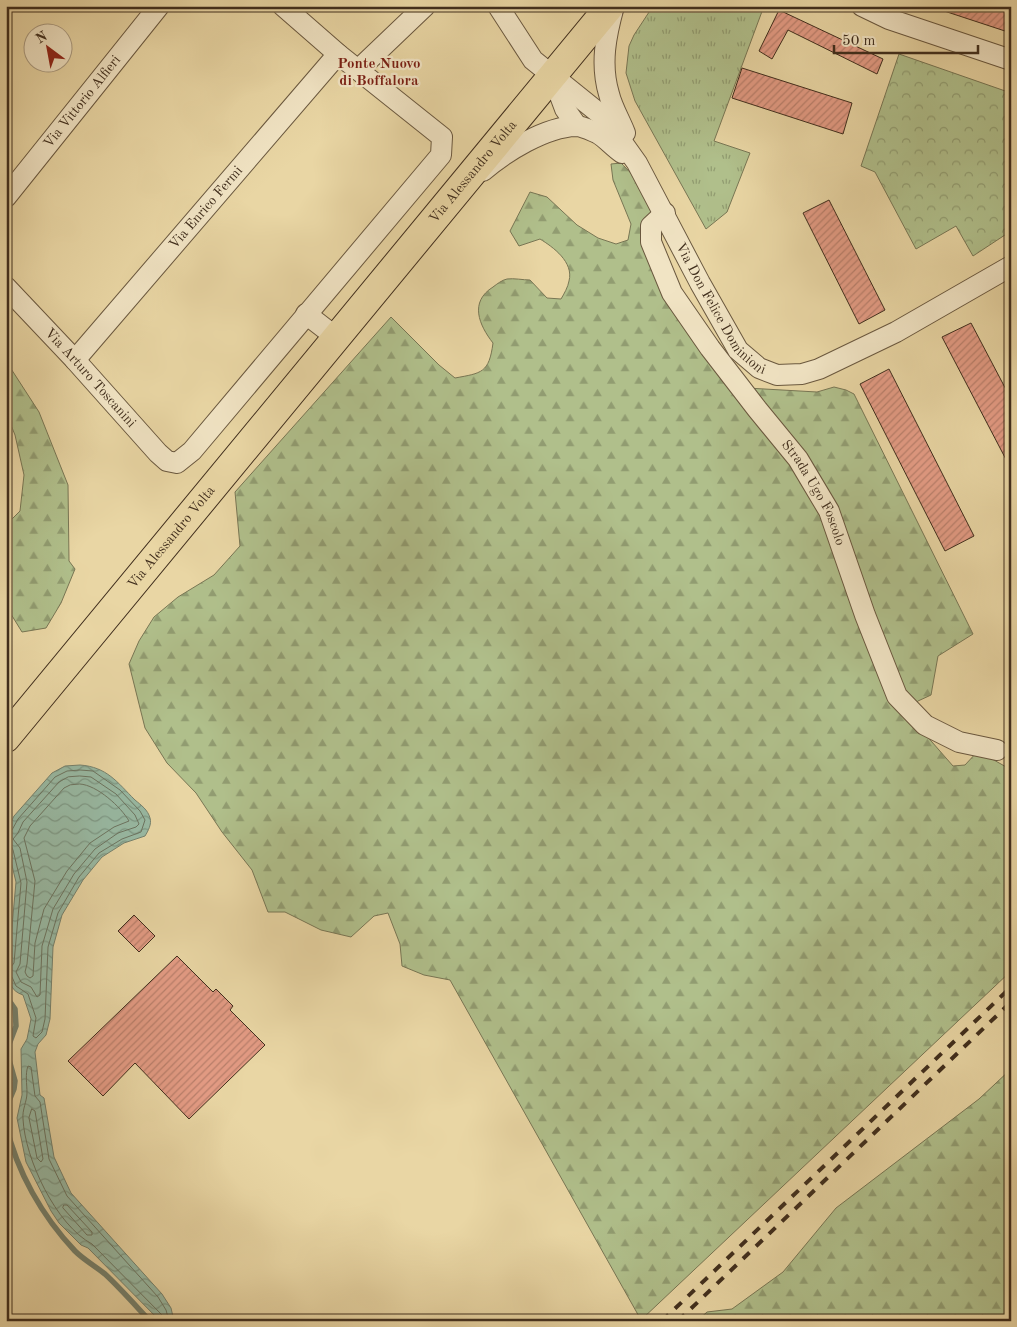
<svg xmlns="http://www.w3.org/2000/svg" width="1017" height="1327" viewBox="0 0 1017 1327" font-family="'Old Standard TT',serif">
<defs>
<pattern id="grass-tufts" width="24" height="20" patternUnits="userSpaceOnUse" patternTransform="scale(1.25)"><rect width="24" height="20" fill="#b0bf8b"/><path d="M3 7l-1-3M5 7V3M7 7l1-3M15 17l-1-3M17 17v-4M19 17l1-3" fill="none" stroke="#919c71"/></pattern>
<pattern id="forest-firs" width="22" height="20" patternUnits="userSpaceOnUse" patternTransform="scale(1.25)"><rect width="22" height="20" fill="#b0bf8b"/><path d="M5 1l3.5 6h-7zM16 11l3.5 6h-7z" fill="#919c71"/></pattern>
<pattern id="park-crowns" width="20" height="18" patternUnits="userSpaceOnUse" patternTransform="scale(1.25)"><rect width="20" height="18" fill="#b0bf8b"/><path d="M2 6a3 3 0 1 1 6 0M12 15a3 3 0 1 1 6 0" fill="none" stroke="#919c71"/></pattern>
<pattern id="water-waves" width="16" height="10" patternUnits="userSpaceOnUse" patternTransform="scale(1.25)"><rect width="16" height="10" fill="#98b9a3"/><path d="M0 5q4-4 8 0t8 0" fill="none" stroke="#7d9784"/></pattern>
<pattern id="building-hatch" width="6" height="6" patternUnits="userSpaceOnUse" patternTransform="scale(1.25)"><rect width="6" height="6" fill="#e39b84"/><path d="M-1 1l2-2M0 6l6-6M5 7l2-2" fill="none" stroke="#b97f6b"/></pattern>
</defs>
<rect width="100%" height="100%" fill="#e9d6a4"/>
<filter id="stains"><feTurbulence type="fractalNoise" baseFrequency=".004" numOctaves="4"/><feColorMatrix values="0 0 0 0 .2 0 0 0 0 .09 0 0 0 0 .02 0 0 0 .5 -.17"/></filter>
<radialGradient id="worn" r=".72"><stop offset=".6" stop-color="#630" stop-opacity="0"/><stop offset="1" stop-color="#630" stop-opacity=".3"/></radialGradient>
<polygon fill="url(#grass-tufts)" stroke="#787654" points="653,6 764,6 714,141 750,153 727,212 706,229 635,101 626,73 629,46 634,35"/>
<g fill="url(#forest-firs)" stroke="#787654">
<path d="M621 163C634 176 652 194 651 214 650 222 646 231 644 238L747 388 817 392 834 387 846 390 854 394 973 634 938 656 931 695 918 701 903 715 925 734 953 766 965 765 978 751 1008 768 1011 764V971L641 1320 450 980 424 975 402 966 400 944 388 913 374 916 351 937 321 930 285 912H268L252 870 222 832 196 793 167 763 145 728 129 664 139 641 154 617 178 597 214 575 240 546 235 492 391 317 439 365 455 378C482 373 489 373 493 343 479 325 469 302 493 287 497 284 502 280 507 279 514 278 523 280 530 280L547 298 561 299C564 294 568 287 569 281 574 262 553 247 540 239L519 246 510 231 530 192 547 197 577 225 598 238 616 244 628 240 631 224 613 180 611 164Z"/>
<polygon points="6,361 39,412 68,485 69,561 75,569 61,603 46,628 22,632 6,606 6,525 20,511 24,475 15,435 6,413"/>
<polygon points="1011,1069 1011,1321 697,1321 707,1312 732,1309 783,1272 836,1208 979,1099"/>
</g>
<polygon fill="url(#park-crowns)" stroke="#787654" points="899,54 1011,93 1011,231 973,256 956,226 916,249 875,172 861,166"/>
<path fill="url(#water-waves)" stroke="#75816d" d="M80 765C107 767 117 782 135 800 141 805 148 810 150 818 152 824 148 831 145 836L124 843 102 857 83 880 62 915 53 947 50 1019 46 1035 38 1044 35 1052 40 1095 44 1098 54 1157 71 1193 162 1294 171 1308 174 1321H160L88 1248 81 1245 59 1223 51 1211 26 1162 17 1118 22 1095 21 1049 27 1039 31 1019 23 995C11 991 9 983 8 971L16 882 6 841V832L14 816 52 773 65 766Z"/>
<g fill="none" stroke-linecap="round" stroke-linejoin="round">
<g stroke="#6c7460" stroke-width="1">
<polygon points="80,776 91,777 116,794 135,815 139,824 136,827 118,833 95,849 74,874 53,909 42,946 40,995 37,997 31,987 21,982 16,972 20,964 27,882 20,848 13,839 18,833 23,822 59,782 68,777"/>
<path d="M80 784C97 785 121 807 129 821L114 827 90 843 67 871 44 909 35 943 33 976 30 978 27 976 25 972 27 964 35 881 24 838 30 826 64 788 70 785Z"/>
<polyline points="6,832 12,830 18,819 55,777 67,771 80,770 93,771 120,790 140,811 145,820 141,832 122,839 99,853 79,877 58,913 48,947 45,1019 42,1032 36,1038 33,1036 36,1018 28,994 16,986 12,977 6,975"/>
<polyline points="6,846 11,846 13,850 21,883 14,963 11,967 6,968"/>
<polygon points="32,1109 35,1111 43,1159 41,1162 37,1158 29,1118"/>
<polygon points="64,1205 67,1205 92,1232 92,1235 87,1235 63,1208"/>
<path d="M163 1321 162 1315 92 1244C56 1225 25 1159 23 1119 22 1110 27 1101 27 1093 27 1084 25 1074 28 1066L31 1067 35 1096 40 1102 49 1159 67 1196 158 1297 166 1310 169 1321"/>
</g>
<g stroke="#75816d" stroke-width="5.5">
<polyline points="6,996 15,1009 16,1026 8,1047 8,1056 15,1081 14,1089 6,1108"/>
<path d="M6 1125C17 1172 42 1216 75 1251 84 1260 95 1266 105 1274 121 1289 135 1305 150 1321"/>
</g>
</g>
<g fill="url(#building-hatch)" stroke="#402e1d">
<polygon points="929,6 1011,6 1011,33"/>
<polygon points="779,10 883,59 877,74 788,30 772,59 759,51"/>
<polygon points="742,68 852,103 843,134 732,98"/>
<polygon points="829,200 885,310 859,324 803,213"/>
<polygon points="971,323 1011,399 1011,469 942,337"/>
<polygon points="889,369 974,536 945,551 860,384"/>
<polygon points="134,915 155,936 139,952 118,931"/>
<polygon points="177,956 213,992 216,989 233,1006 230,1010 265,1045 189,1119 135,1063 103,1096 68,1061"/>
</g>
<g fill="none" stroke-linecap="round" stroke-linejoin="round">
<defs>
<g id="minor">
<path id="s1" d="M498 6 533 60 605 118 637 163 700 283 738 350 759 368 777 375 802 374 819 369 896 332 1011 266"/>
<path d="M614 6C606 35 600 64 609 94 612 107 620 120 625 133"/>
<polyline points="862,6 889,19 1011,60"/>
<polyline points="358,70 425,6"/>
<polyline points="553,77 565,109 577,126"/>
<path d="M483 171C505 152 545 127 576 126 582 126 592 131 597 133 606 138 613 147 622 153"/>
<path id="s2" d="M6 197 159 6"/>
<path id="s3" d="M665 213 651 226V242L672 293 710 348 757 409 798 459 829 511 865 615 897 696 925 725 959 742 997 750"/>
<path id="s4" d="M6 287 75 360 158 453 167 461 177 463 192 451 441 155 442 137 338 54 283 6"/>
<polyline points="306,314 337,338"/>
<path id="s5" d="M75 360 338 54"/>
</g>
<g id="primary">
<path id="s6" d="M6 738 610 6"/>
</g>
</defs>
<use href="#minor" stroke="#6a583f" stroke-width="22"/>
<use href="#primary" stroke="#402e1d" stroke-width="30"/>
<use href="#minor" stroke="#f1e4c4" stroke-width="20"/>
<use href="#primary" stroke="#e9d6a4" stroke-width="28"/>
<g stroke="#402e1d" stroke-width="4" stroke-dasharray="9 9" stroke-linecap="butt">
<polyline points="662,1321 1011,987"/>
<polyline points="678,1321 1011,1002"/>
</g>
</g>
<g text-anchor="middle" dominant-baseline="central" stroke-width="4.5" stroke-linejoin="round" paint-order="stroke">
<g font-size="14" fill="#402e1d" stroke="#f1e4c4">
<text stroke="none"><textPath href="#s2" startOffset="122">Via Vittorio Alfieri</textPath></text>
<text stroke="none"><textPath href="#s6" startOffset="734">Via Alessandro Volta</textPath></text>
<text stroke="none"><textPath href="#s5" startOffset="201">Via Enrico Fermi</textPath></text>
<text stroke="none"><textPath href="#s1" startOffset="381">Via Don Felice Dominioni</textPath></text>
<text stroke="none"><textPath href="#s4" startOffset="124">Via Arturo Toscanini</textPath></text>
<text stroke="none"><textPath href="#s3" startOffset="336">Strada Ugo Foscolo</textPath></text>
<text stroke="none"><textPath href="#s6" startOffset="260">Via Alessandro Volta</textPath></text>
</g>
<g font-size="15" font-weight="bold" fill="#7a1f14" stroke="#f1e4c4">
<text x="379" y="64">Ponte Nuovo<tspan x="379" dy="17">di Boffalora</tspan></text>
</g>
</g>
<rect width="1017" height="1327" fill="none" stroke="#e9d6a4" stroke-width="25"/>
<rect x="8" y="8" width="1002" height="1312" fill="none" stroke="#402e1d" stroke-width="2.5"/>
<rect x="12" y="12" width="992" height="1302" fill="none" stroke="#402e1d"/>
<g transform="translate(48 48) rotate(328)"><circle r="24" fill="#f1e4c4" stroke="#aa9b81"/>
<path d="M0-4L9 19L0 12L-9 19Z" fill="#8f2418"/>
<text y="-8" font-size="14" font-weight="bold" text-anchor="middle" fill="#402e1d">N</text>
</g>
<path d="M834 45v8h144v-8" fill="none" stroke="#402e1d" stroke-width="2.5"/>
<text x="842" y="45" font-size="15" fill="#402e1d" stroke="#f1e4c4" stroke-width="4" paint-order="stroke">50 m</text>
<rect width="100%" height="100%" filter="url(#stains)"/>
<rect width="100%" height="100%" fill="url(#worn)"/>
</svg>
